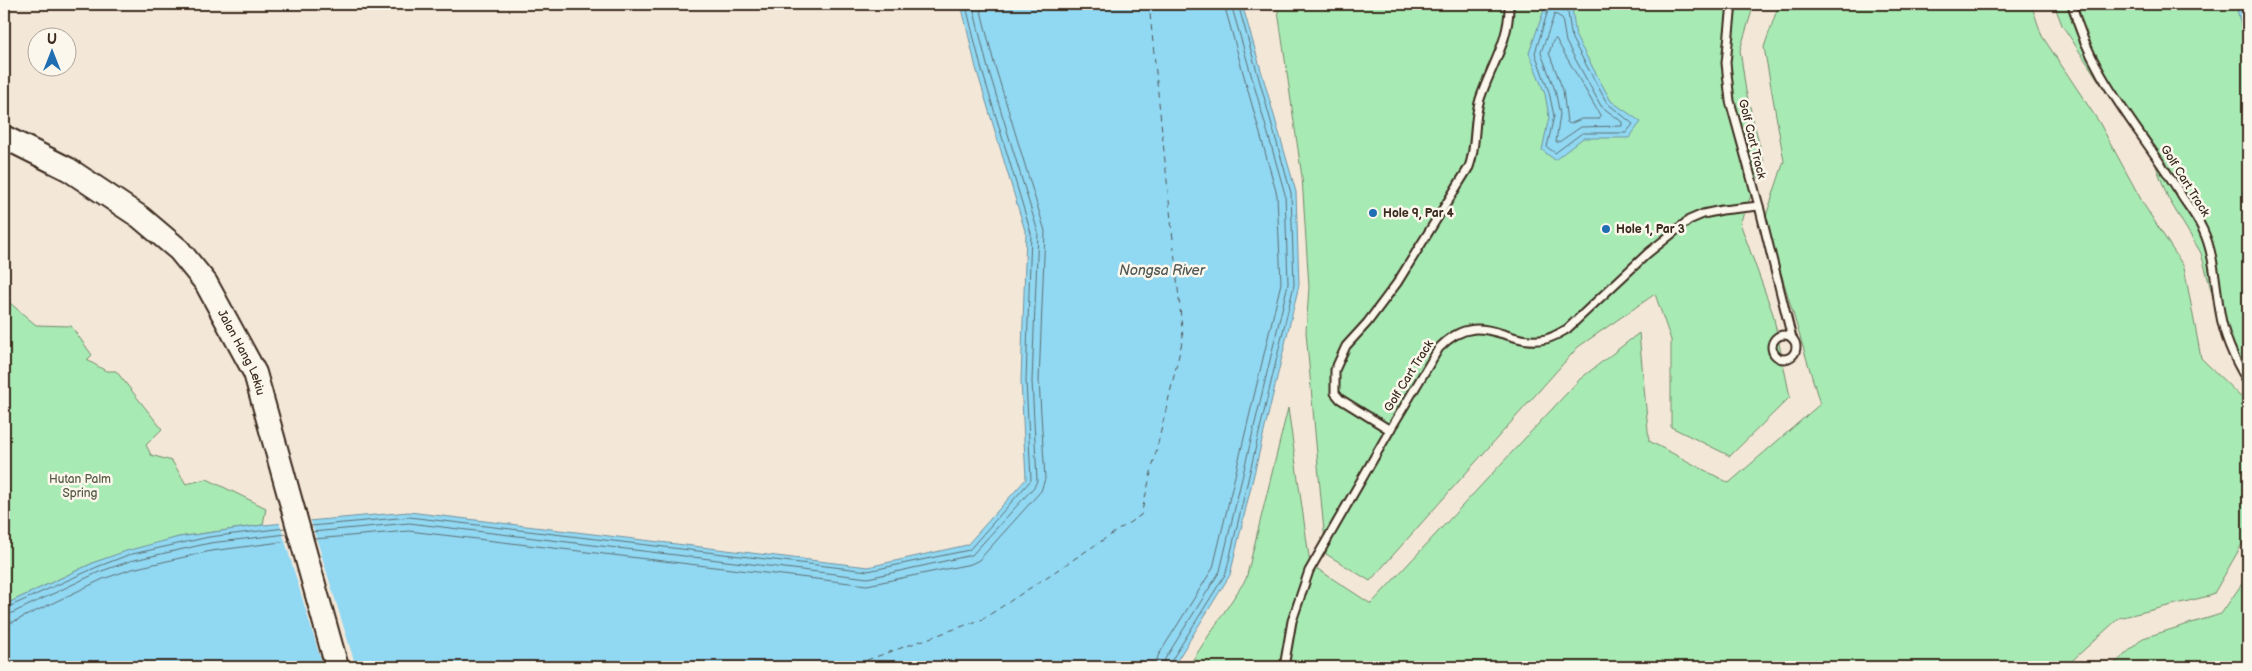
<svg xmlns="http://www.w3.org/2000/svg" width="2252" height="671" viewBox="0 0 2252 671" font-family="'Balsamiq Sans',sans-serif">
<rect width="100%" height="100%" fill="#f3e7d8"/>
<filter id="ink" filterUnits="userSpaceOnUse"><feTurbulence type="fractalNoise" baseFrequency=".02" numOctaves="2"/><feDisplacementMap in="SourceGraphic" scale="10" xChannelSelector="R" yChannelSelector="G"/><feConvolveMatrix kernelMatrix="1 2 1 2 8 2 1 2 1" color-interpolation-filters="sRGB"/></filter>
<g filter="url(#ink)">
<g fill="#a8eab4" stroke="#728a69">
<polygon points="1277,4 1754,4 1740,50 1746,91 1764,163 1740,223 1773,314 1790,397 1730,456 1671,427 1671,340 1655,294 1578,347 1370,581 1326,554 1306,332 1309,287 1302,177"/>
<polygon points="1779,4 2031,4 2042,36 2099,122 2144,205 2184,267 2201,358 2248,404 2248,534 2213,595 2119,618 2065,667 1188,667 1246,579 1288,408 1310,564 1371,604 1580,379 1639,333 1649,441 1729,483 1820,404 1765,219 1784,161 1764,47"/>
<polygon points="2054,4 2248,4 2248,370 2227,348 2201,253 2168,198 2150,150 2112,101 2062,25"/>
<polygon points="4,298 36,325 71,326 92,355 87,360 106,371 116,371 162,429 146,445 151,455 172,461 186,484 207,479 266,508 263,525 179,537 95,562 4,605"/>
<polygon points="2248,575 2248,667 2111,667 2143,638 2221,614"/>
</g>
<g fill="#91d8f3" stroke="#6f929e">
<polygon points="964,4 1242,4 1296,192 1299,285 1230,575 1173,667 4,667 4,605 95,562 126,551 179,537 263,525 409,512 868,567 967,545 1026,479 1021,381 1026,234 976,68 962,8"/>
<polygon points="1546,4 1572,7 1576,37 1611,101 1641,122 1629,138 1583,138 1555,160 1542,150 1549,117 1545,94 1529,53"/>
<polygon points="2236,4 2248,4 2248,45 2244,40"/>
</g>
<polygon fill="#f3e7d8" points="310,518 356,667 323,667 279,521"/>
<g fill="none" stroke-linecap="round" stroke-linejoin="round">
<g stroke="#5d7073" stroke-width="1">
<polyline points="1550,4 1535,53 1549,92 1554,116 1547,147 1555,153 1582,133 1626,133 1633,124 1607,103 1572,39 1568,13 1561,9 1560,4"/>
<polygon points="1555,14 1562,18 1566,42 1601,106 1622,122 1622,126 1581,127 1559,142 1556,142 1560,114 1555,90 1541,53"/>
<polygon points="1556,39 1600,115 1599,119 1581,119 1570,124 1567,122 1563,90 1549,53 1553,41"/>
<polyline points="311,526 409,517 868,571 969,550 1031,480 1026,381 1031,233 981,67 967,10 968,4"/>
<polyline points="312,532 409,523 868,578 972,555 1034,487 1037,481 1032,381 1038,232 987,65 974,11 974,4"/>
<polyline points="314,539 409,531 867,585 971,564 979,560 1041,491 1045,479 1039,381 1045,231 994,63 981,11 982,4"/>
<polyline points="4,609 97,567 128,555 209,537 285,528"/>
<polyline points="4,616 10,614 99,572 130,561 210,543 287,534"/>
<polyline points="4,623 13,622 103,579 132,569 211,551 289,541"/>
<polyline points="1155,667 1158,656 1213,568 1281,283 1277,195 1224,4"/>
<polyline points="1163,667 1165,659 1220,571 1288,284 1285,194 1231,4"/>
<polyline points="1169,667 1170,663 1226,573 1294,285 1291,193 1238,4"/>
</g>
<polyline stroke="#505653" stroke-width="1" stroke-dasharray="6 5" stroke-linecap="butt" points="858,667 867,660 983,619 1141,515 1183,338 1149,4"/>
<defs>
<g id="service">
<path d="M1509 4C1510 40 1491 66 1480 99 1473 121 1477 146 1469 167L1397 283 1367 323 1346 346 1335 370V393L1340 399 1390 430 1439 348C1479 306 1507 348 1546 339 1554 337 1560 333 1567 329L1648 253 1689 220 1703 214 1722 210 1759 206 1730 101 1726 63 1732 4"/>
<path d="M2072 4C2090 78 2145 134 2183 198 2190 208 2198 219 2203 230 2215 256 2215 285 2220 312 2224 338 2235 361 2248 382"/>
<polyline points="1759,206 1792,338"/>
<circle cx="1784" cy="347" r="12"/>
<polyline points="1284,667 1292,621 1309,571 1390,430"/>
</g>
<g id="trunk">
<path id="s1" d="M4 137 68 169 140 217 179 250 206 283 255 373 337 667"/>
</g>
</defs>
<use href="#service" stroke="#3b2a1e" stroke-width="11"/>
<use href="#trunk" stroke="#3b2a1e" stroke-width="26"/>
<use href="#service" stroke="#fbf7ec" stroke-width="7"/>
<use href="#trunk" stroke="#fbf7ec" stroke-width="22"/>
</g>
</g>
<g fill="#1f6fb2" stroke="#fbf7ec" stroke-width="2">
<circle cx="1373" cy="213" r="5"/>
<circle cx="1606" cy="229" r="5"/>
</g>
<g text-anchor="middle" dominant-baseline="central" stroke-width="5" stroke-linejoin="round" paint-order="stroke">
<g font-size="12" fill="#3b2a1e" stroke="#fbf7ec">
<text transform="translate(1752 139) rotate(76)">Golf Cart Track</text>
<text transform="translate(2185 181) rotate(58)">Golf Cart Track</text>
<text stroke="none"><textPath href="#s1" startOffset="330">Jalan Hang Lekiu</textPath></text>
<text transform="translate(1409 376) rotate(-58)">Golf Cart Track</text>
</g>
<g font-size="12" font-weight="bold" fill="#3b2a1e" stroke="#fbf7ec" text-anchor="start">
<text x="1383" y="213">Hole 9, Par 4</text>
<text x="1616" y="229">Hole 1, Par 3</text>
</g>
<g font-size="12" fill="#565a44" stroke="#fbf7ec">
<text x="80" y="479">Hutan Palm<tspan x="80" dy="14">Spring</tspan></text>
</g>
<g font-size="14" font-style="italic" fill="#505653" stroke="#fbf7ec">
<text x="1162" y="270">Nongsa River</text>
</g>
</g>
<rect width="2252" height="671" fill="none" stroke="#fbf7ec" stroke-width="20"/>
<rect x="10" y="10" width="2232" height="651" fill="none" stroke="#3b2a1e" stroke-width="2" filter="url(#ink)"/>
<g transform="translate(52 52)"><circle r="24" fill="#fbf7ec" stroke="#aea59a"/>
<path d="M0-4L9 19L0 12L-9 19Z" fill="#1f6fb2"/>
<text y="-8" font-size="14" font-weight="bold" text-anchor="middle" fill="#3b2a1e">U</text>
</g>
</svg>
